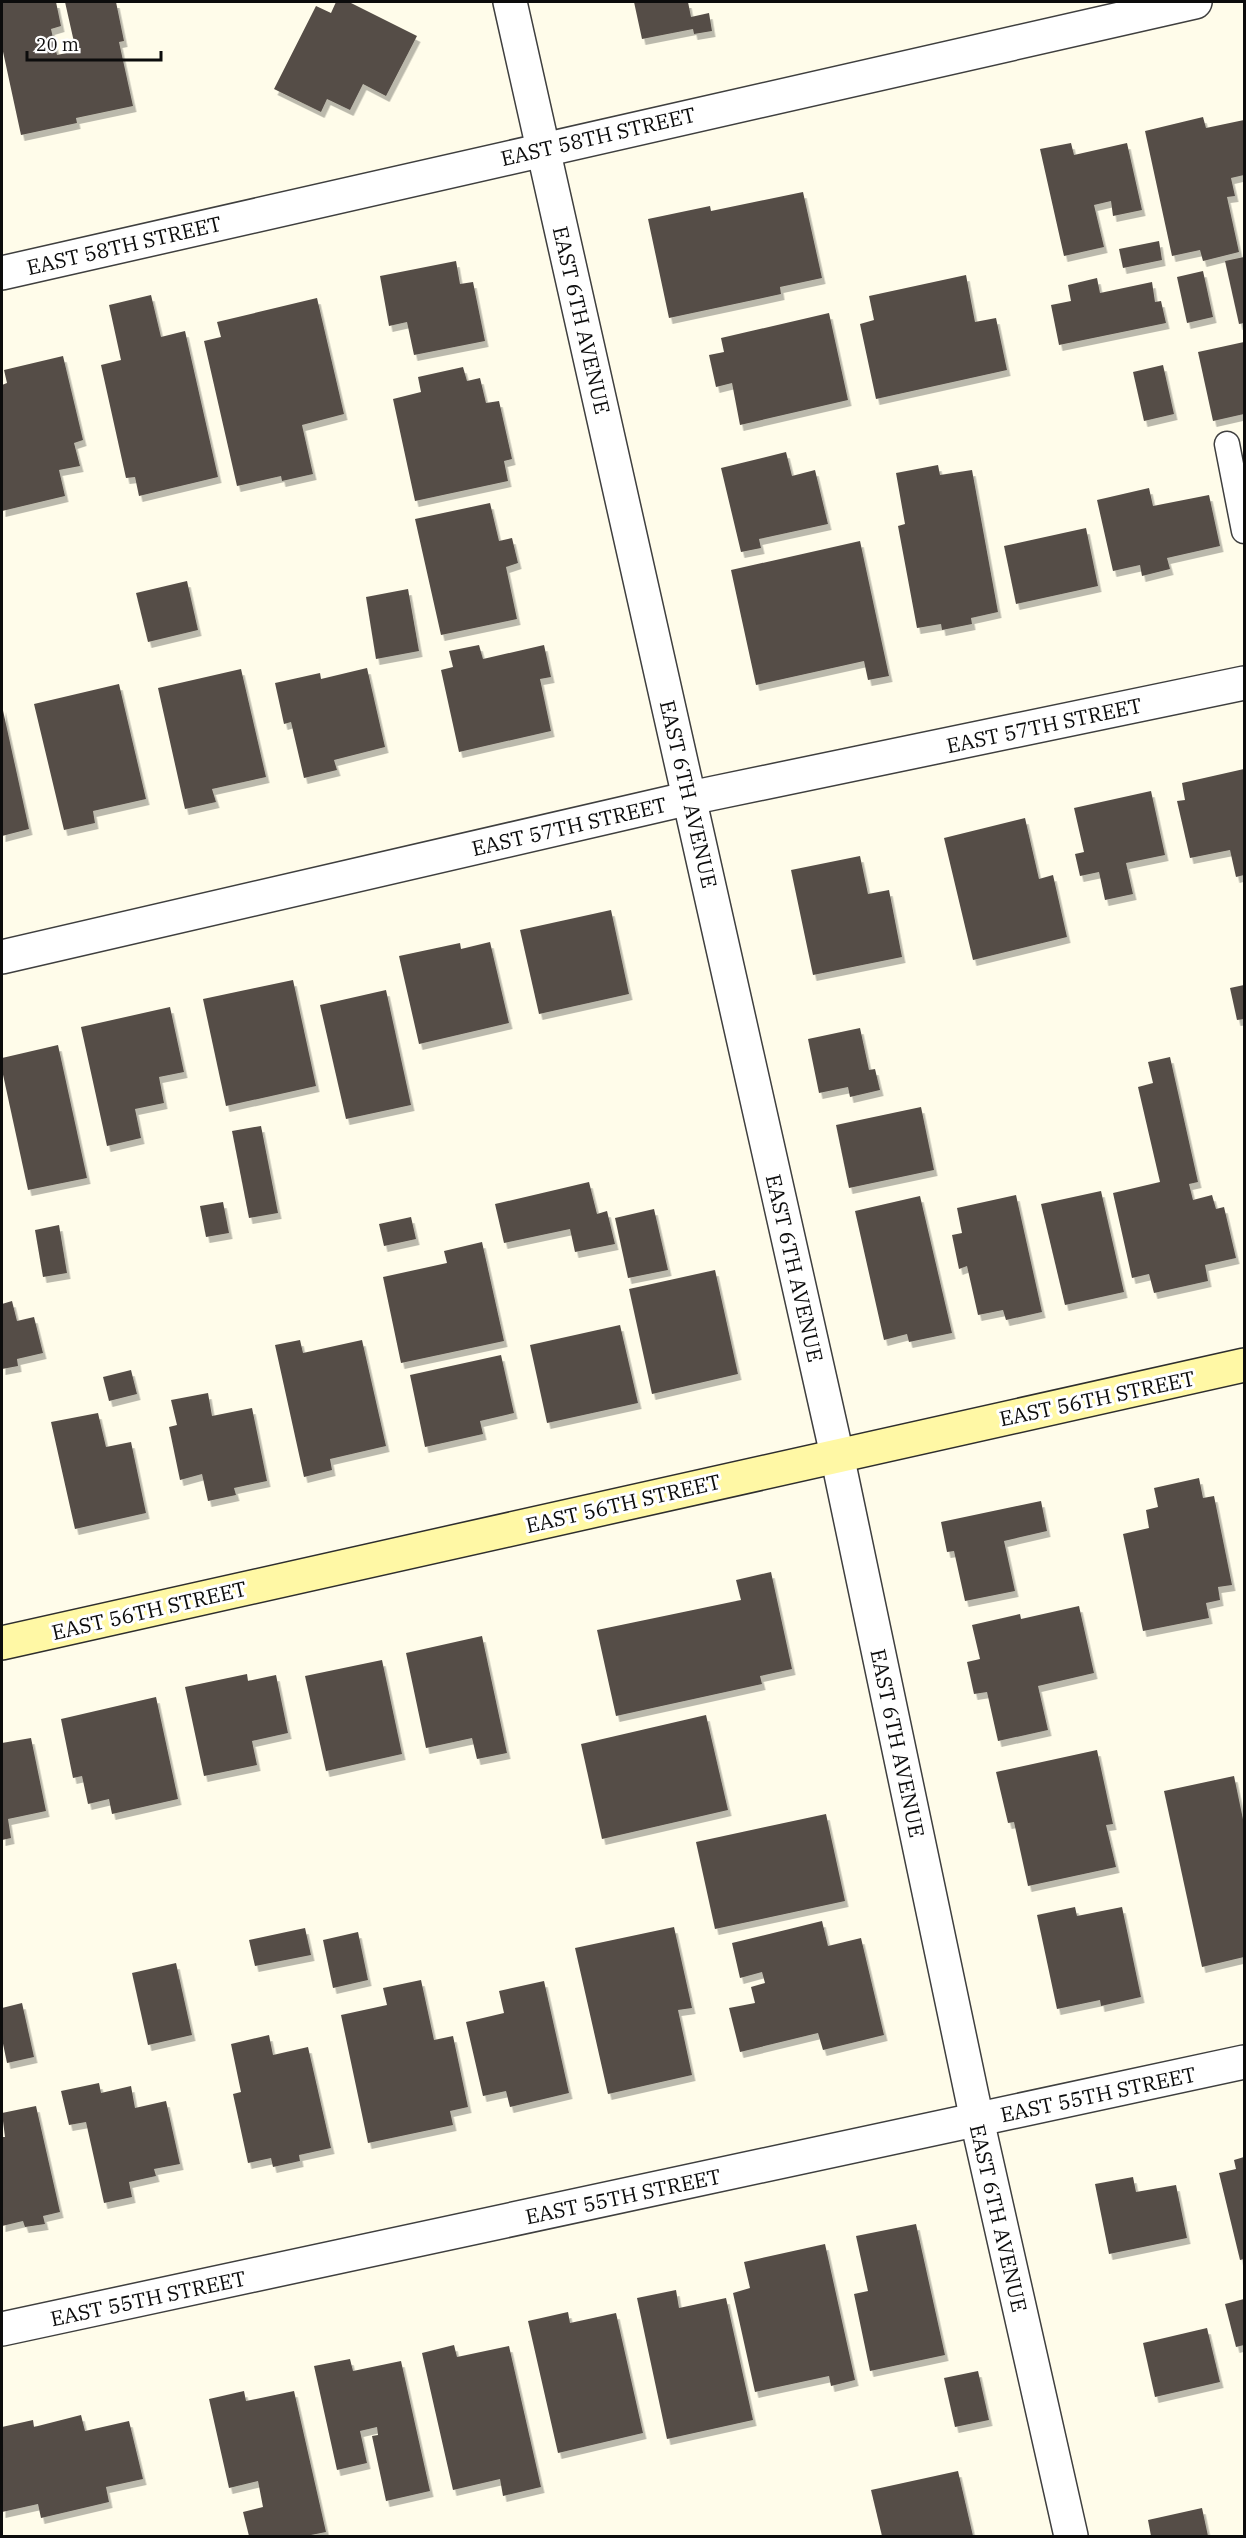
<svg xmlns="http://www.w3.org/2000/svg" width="1246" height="2538" viewBox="0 0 1246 2538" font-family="'IBM Plex Serif',serif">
<defs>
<filter id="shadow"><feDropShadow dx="3.5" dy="6" stdDeviation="0" flood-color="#0004"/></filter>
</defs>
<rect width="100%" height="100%" fill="#fffcea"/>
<g fill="#554d47" filter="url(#shadow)">
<polygon points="2,2 56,2 61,26 51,29 57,55 76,51 65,2 116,2 124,41 119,42 133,106 76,118 77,123 21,135 2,47"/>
<polygon points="336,2 349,2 417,36 386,96 363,84 350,110 327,99 321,112 274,89 316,6 331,13"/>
<polygon points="634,2 688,2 691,17 709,13 712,31 694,34 693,29 642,39"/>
<polygon points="1203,117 1206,128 1244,120 1244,175 1231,178 1235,196 1227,197 1239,252 1203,261 1200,250 1172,256 1145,131"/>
<polygon points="1071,143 1074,155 1127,143 1142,210 1113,216 1111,201 1094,205 1104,247 1064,256 1040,149"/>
<polygon points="803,192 822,278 780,287 781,294 669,318 648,219 710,206 711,211"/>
<polygon points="1159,241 1162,260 1123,268 1119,249"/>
<polygon points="1244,257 1244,323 1239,324 1225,261"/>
<polygon points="456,261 460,284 473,282 485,341 414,355 407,322 389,326 380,276"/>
<polygon points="1203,271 1213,317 1187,323 1177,277"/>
<polygon points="966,275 975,322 996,318 1007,370 876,399 860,324 874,320 869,296"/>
<polygon points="1097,278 1100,293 1152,282 1155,302 1161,301 1166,323 1059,345 1051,305 1071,301 1068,285"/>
<polygon points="151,295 161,337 185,331 218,477 139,496 135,477 126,478 101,365 121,360 109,305"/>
<polygon points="317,298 344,414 302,425 313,474 282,481 281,476 237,486 204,341 221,337 217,322"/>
<polygon points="829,313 848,400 740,425 732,383 716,387 709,355 724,352 721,338"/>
<polygon points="1244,342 1244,414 1213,421 1198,352"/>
<polygon points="63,356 83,440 74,443 80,466 59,470 65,496 2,511 2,385 7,383 4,370"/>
<polygon points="1163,365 1174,414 1144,421 1133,372"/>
<polygon points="463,367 467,381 480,378 486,403 499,401 512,459 504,461 508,481 415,501 393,399 421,392 418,377"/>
<polygon points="786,452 792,476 815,470 828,524 759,539 761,548 741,552 721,468"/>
<polygon points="938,465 940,475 972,470 998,612 971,618 972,624 942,630 941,624 917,628 898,526 905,524 896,473"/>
<polygon points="1149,488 1153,506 1209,495 1220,546 1167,558 1170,569 1142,576 1140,565 1113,571 1097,500"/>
<polygon points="490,503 499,541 512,538 518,563 506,567 517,619 441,635 415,519"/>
<polygon points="1086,528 1098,586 1016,604 1004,546"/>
<polygon points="860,541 889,676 868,680 864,661 756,685 731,570"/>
<polygon points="187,581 198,630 148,642 136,593"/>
<polygon points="408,589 419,651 376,659 366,597"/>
<polygon points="479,645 483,659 544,645 551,677 540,679 551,731 459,752 441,670 453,667 449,651"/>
<polygon points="367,668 385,747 334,760 337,770 304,778 291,722 284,724 275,683 320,673 321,679"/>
<polygon points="241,669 266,777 212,789 216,802 185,809 158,688"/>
<polygon points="119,684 146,799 93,811 95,823 64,830 34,704"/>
<polygon points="2,706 29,829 2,836"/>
<polygon points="1244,769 1244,875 1236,877 1230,850 1190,858 1177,801 1185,800 1182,783"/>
<polygon points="1151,791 1165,855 1126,863 1133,894 1105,900 1099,872 1080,876 1075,854 1084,852 1074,808"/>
<polygon points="1025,818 1039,879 1053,875 1067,937 973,960 944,838"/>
<polygon points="860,856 868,894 889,890 902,957 813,975 791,870"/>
<polygon points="611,910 629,994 539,1014 520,930"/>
<polygon points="490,942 509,1023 419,1044 399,956 460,943 461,949"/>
<polygon points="293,980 316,1086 226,1106 203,999"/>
<polygon points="1244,985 1244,1019 1237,1020 1230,988"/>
<polygon points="386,990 411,1105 346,1119 320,1005"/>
<polygon points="170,1007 184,1072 159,1077 164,1103 135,1109 141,1138 107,1146 81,1027"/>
<polygon points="860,1028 869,1070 875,1069 880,1090 850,1097 848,1087 819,1093 808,1039"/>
<polygon points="58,1045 87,1178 28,1190 2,1070 2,1058"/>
<polygon points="1170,1057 1198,1182 1189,1184 1193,1200 1212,1195 1216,1209 1224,1207 1236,1258 1205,1265 1208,1281 1154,1293 1149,1274 1132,1278 1113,1193 1160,1182 1138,1087 1153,1083 1148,1062"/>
<polygon points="921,1107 934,1170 849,1188 836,1125"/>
<polygon points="261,1126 278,1213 249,1218 232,1131"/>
<polygon points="589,1182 597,1214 607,1211 615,1244 575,1252 570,1229 504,1243 495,1204"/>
<polygon points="1101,1191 1124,1292 1065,1305 1041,1204"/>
<polygon points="1016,1195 1042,1312 1006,1320 1003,1310 978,1315 967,1266 959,1269 952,1235 962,1233 957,1208"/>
<polygon points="920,1196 952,1333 909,1342 907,1334 884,1340 855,1211"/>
<polygon points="223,1202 229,1233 206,1237 200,1206"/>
<polygon points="654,1209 668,1270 628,1278 615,1218"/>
<polygon points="411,1217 416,1239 384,1246 379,1224"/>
<polygon points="59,1225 67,1273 43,1277 35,1230"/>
<polygon points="482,1242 504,1341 401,1363 383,1277 447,1263 444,1251"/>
<polygon points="715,1270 738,1374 652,1394 629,1289"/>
<polygon points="12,1301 17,1321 34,1317 43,1353 17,1359 18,1366 2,1369 2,1304"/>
<polygon points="620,1325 638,1403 547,1423 530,1345"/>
<polygon points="300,1340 303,1353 362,1340 386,1446 330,1459 332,1470 304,1477 275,1345"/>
<polygon points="501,1355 514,1413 480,1421 483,1434 425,1447 410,1375"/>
<polygon points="131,1370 137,1394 109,1401 103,1377"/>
<polygon points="208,1393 212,1416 252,1408 267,1481 234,1488 236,1495 208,1501 202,1474 180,1480 169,1427 177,1425 171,1400"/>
<polygon points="98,1413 106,1447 131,1442 146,1513 75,1529 51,1422"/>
<polygon points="1199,1478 1203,1498 1214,1496 1232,1585 1218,1587 1220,1600 1206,1603 1209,1618 1143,1631 1123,1534 1149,1528 1146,1510 1158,1507 1154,1488"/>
<polygon points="1041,1501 1047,1531 1004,1541 1015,1591 965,1601 954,1551 947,1552 941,1522"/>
<polygon points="771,1572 792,1669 760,1676 762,1684 616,1716 597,1630 741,1600 736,1580"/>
<polygon points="1079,1606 1094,1673 1038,1686 1048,1730 998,1741 987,1692 974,1694 967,1662 980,1659 972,1625 1020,1614 1021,1619"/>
<polygon points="482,1636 507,1753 477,1759 472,1738 426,1748 406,1653"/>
<polygon points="382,1660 402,1754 326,1771 305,1676"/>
<polygon points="247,1674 248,1681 276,1675 288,1733 252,1741 257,1765 204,1776 185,1687"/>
<polygon points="156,1697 178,1799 112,1814 109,1799 88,1804 82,1776 73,1778 61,1719"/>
<polygon points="706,1715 728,1810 602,1839 581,1744"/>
<polygon points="31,1738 46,1811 8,1819 11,1838 2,1840 2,1743"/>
<polygon points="1097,1750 1113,1824 1106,1825 1116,1867 1028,1886 1014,1822 1008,1823 996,1772"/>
<polygon points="1234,1776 1244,1824 1244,1957 1202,1967 1164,1791"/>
<polygon points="826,1814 845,1901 715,1929 696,1842"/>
<polygon points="1075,1907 1077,1916 1122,1907 1141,1997 1101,2006 1100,2000 1057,2009 1037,1915"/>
<polygon points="822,1921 828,1946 861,1938 884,2035 823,2050 818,2033 740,2052 729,2008 755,2003 751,1987 765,1983 762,1972 740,1978 732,1943"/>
<polygon points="674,1927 692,2008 678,2010 692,2075 608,2094 575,1948"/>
<polygon points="305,1928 311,1955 255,1966 249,1940"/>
<polygon points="358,1932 368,1980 333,1988 323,1940"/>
<polygon points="176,1963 192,2035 148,2045 132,1973"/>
<polygon points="421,1980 434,2040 453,2036 468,2107 450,2111 453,2125 368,2143 341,2015 387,2005 383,1988"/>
<polygon points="544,1981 569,2093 510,2107 506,2091 483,2096 466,2022 504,2013 499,1991"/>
<polygon points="22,2003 34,2057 7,2063 2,2039 2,2008"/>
<polygon points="269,2035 273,2055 308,2047 331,2148 299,2155 300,2161 273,2167 271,2158 248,2163 233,2094 241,2092 231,2044"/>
<polygon points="99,2083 101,2093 131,2086 135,2108 166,2101 180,2164 154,2169 156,2176 129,2182 132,2197 104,2203 86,2122 69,2125 61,2091"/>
<polygon points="36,2106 60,2212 43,2216 45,2224 25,2227 23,2221 2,2226 2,2137 5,2137 2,2113"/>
<polygon points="1244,2157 1244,2259 1240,2260 1219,2173 1236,2169 1234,2160"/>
<polygon points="1133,2177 1136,2192 1176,2185 1187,2238 1109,2254 1095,2184"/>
<polygon points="916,2224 945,2355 870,2371 854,2294 868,2291 856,2236"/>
<polygon points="825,2244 855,2380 831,2386 829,2376 755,2392 733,2293 750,2288 744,2262"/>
<polygon points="676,2290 679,2308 726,2298 753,2420 667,2439 637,2298"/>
<polygon points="1244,2299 1244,2345 1236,2347 1225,2304"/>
<polygon points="568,2312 570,2323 616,2313 643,2433 558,2453 528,2321"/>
<polygon points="1207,2328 1220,2382 1155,2397 1143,2343"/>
<polygon points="454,2345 457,2357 509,2346 541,2487 503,2496 500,2479 453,2490 422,2353"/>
<polygon points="350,2359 353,2371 401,2361 430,2491 386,2501 372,2436 378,2435 377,2427 360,2431 367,2463 337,2470 314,2366"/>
<polygon points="978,2371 989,2420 955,2427 944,2378"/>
<polygon points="244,2391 246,2401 294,2391 326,2532 306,2536 249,2536 243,2512 263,2507 258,2481 229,2488 209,2399"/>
<polygon points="81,2415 85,2431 129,2421 143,2479 106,2487 109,2502 41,2518 38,2504 2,2512 2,2427 33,2420 34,2427"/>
<polygon points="958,2471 973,2536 882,2536 871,2490"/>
<polygon points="1202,2508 1208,2536 1151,2536 1148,2520"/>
</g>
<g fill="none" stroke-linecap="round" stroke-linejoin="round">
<defs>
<polyline id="lane" points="1227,444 1244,531"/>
<g id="street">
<polyline points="510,2 837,1455 977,2120 1071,2536"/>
<polyline points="2,273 1195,2"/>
<polyline points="2,957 690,798 1244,683"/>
<polyline points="2,2329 1244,2062"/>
</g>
<polyline id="secondary" points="2,1643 1244,1365"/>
</defs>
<use href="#lane" stroke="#3f3f3f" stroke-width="27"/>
<use href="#street" stroke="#3f3f3f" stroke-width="36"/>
<use href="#secondary" stroke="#2e2e2e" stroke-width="36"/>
<use href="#lane" stroke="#fff" stroke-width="24"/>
<use href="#street" stroke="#fff" stroke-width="33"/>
<use href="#secondary" stroke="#fff8a5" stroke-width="33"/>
</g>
<g text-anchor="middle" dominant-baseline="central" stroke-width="6" stroke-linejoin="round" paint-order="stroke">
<g font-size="21" fill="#0c0c0c" stroke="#fff">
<text transform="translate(598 136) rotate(-13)">EAST 58TH STREET</text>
<text transform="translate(124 245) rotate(-13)">EAST 58TH STREET</text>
<text transform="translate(582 320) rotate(77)">EAST 6TH AVENUE</text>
<text transform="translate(1044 725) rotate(-12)">EAST 57TH STREET</text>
<text transform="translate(689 794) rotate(77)">EAST 6TH AVENUE</text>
<text transform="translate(569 826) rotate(-13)">EAST 57TH STREET</text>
<text transform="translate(795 1268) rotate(77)">EAST 6TH AVENUE</text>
<text transform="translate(1097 1398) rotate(-12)">EAST 56TH STREET</text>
<text transform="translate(623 1503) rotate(-13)">EAST 56TH STREET</text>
<text transform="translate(149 1610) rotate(-13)">EAST 56TH STREET</text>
<text transform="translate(898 1743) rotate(78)">EAST 6TH AVENUE</text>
<text transform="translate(1098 2094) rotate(-12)">EAST 55TH STREET</text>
<text transform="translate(623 2196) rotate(-12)">EAST 55TH STREET</text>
<text transform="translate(999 2218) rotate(77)">EAST 6TH AVENUE</text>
<text transform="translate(148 2298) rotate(-12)">EAST 55TH STREET</text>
</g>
</g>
<rect width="1246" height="2538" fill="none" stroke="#0c0c0c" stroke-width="6"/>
<path d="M27 51v9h134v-9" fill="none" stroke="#0c0c0c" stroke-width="3"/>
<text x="36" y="51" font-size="18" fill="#0c0c0c" stroke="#ffffff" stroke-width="4.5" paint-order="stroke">20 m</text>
</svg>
